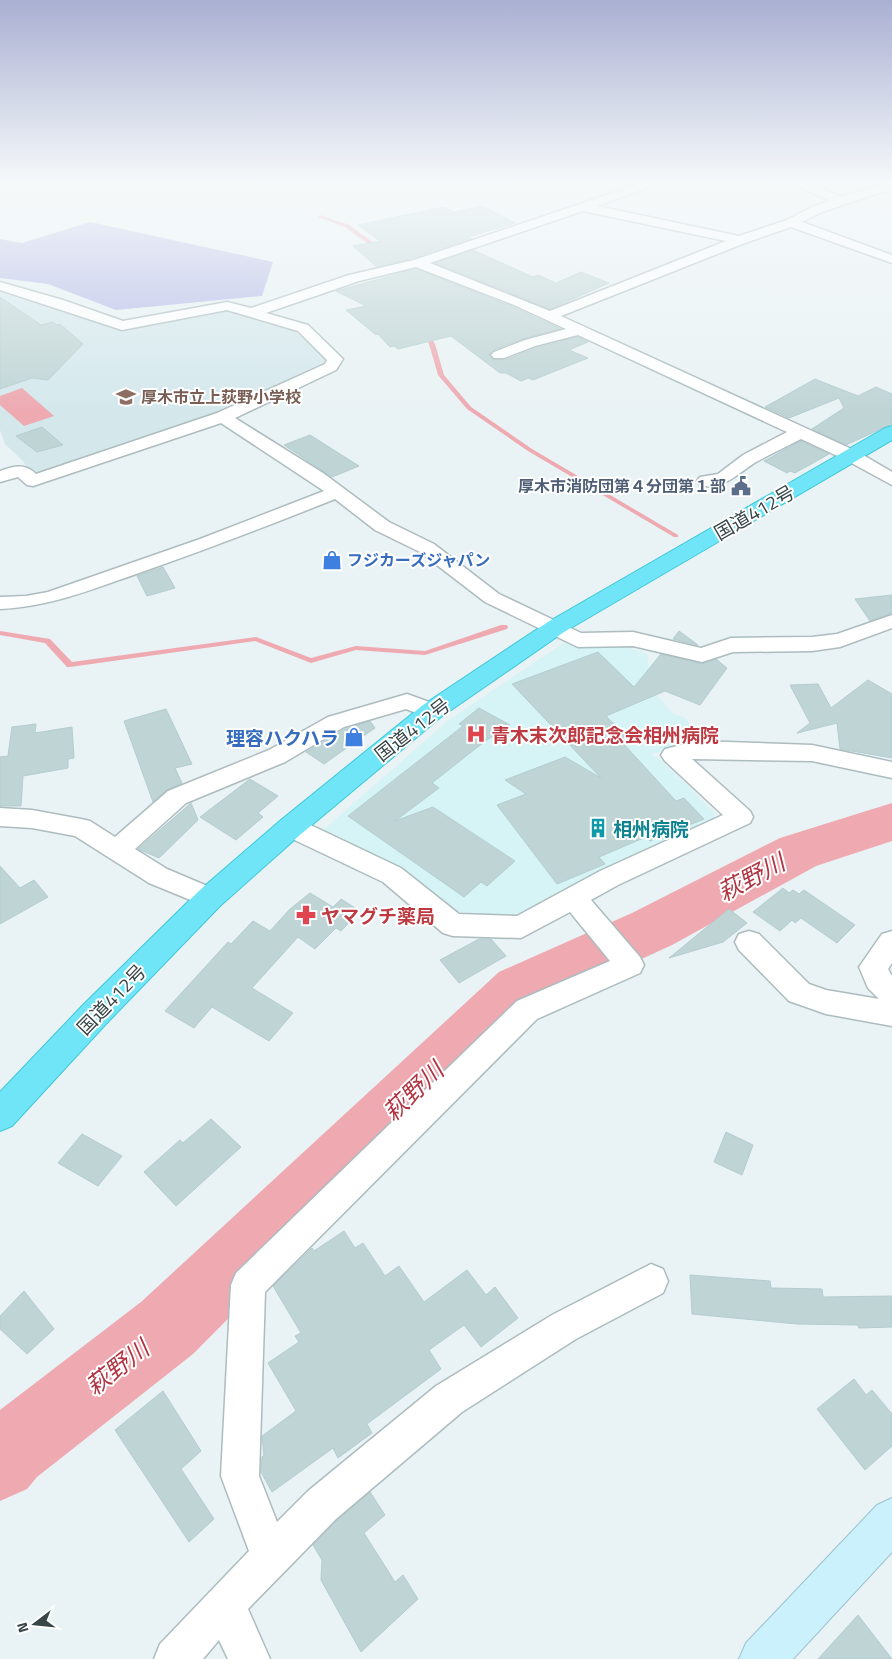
<svg xmlns="http://www.w3.org/2000/svg" width="892" height="1659" viewBox="0 0 892 1659" font-family="'Titillium Web','Noto Sans JP',sans-serif">
<rect width="100%" height="100%" fill="#e9f2f4"/>
<polygon fill="#d6f3f5" points="565,642 578,646 619,644 647,654 651,689 673,714 684,717 693,728 698,742 651,754 662,761 715,813 713,822 598,871 514,917 449,911 322,831 449,720"/>
<polygon fill="#d4e8ec" points="0,289 123,329 223,309 295,331 326,359 323,366 180,428 46,473 31,473 23,461 5,444 0,430"/>
<polygon fill="#b4b8e6" points="90,222 273,262 262,296 116,310 48,284 0,278 0,239 22,243"/>
<polygon fill="#eea9b1" points="22,388 54,416 24,426 0,405 0,396"/>
<g fill="none" stroke-linecap="round" stroke-linejoin="round">
<g fill="#eea9b1" fill-rule="evenodd">
<polygon points="320,215 349,225 400,262 406,270 410,283 406,283 402,270 396,264 345,227 318,217"/>
<polygon points="422,330 426,330 435,344 444,375 471,407 532,449 678,535 678,537 674,537 528,451 467,409 438,375 429,344 421,331"/>
<polygon points="501,625 507,625 508,627 507,629 425,655 356,650 311,663 255,641 70,667 67,667 45,643 0,635 0,631 50,639 72,662 256,637 311,658 356,646 425,651"/>
</g>
<polygon fill="#eea9b1" fill-rule="evenodd" points="892,803 892,841 816,866 672,945 539,1006 193,1354 37,1477 27,1489 0,1501 0,1410 141,1302 499,972 632,913 780,838"/>
</g>
<g fill="#bfd4d5" stroke="#b3cdd0">
<polygon points="483,206 515,223 468,237 472,239 413,258 377,267 353,246 380,241 358,225 444,207 453,212"/>
<polygon points="473,250 533,277 538,275 556,283 581,272 609,283 550,309 435,263"/>
<polygon points="416,269 513,307 561,329 525,338 493,350 489,355 493,359 505,360 536,348 578,337 588,342 569,350 588,358 533,380 528,378 521,381 506,373 500,373 451,336 398,349 394,346 390,347 378,334 376,335 346,310 366,306 336,291"/>
<polygon points="0,297 41,325 53,322 57,325 60,324 83,344 48,380 32,378 0,389"/>
<polygon points="815,379 858,396 876,387 892,394 892,424 846,445 812,429 844,408 839,398 789,418 765,407"/>
<polygon points="42,427 63,445 37,452 16,436"/>
<polygon points="310,435 359,466 332,477 284,445"/>
<polygon points="801,441 829,454 795,473 790,471 787,473 764,461"/>
<polygon points="163,567 175,588 147,596 137,576"/>
<polygon points="892,595 892,613 870,621 855,599"/>
<polygon points="679,631 698,645 673,639"/>
<polygon points="598,652 634,687 661,654 702,664 716,659 727,668 700,705 665,691 606,716 627,737 620,740 676,801 684,798 704,819 650,841 646,837 599,857 605,864 557,884 497,805 526,794 505,780 565,757 601,778 512,684"/>
<polygon points="868,680 892,694 892,758 840,749 837,723 797,733 810,723 790,685 818,684 831,708"/>
<polygon points="479,708 510,725 484,742 432,783 439,788 395,821 433,807 515,861 487,886 481,882 464,897 348,816 463,726 459,724"/>
<polygon points="166,709 192,764 175,768 182,783 167,790 153,802 124,721"/>
<polygon points="370,721 375,728 324,764 306,752 345,729"/>
<polygon points="36,724 35,733 72,727 74,758 68,759 68,768 23,776 21,806 0,806 0,757 8,756 12,727"/>
<polygon points="250,779 278,796 258,813 263,817 236,840 200,817"/>
<polygon points="191,803 198,820 159,858 138,849"/>
<polygon points="0,866 20,888 34,880 48,897 0,924"/>
<polygon points="783,888 789,893 793,890 799,894 804,890 855,925 837,943 801,918 795,923 792,920 780,931 753,912"/>
<polygon points="310,893 333,907 341,899 360,911 341,931 336,928 315,949 298,937 252,988 293,1013 269,1041 212,1007 194,1028 165,1011 228,942 231,944 253,921 270,931 290,909"/>
<polygon points="729,909 747,923 723,942 669,958"/>
<polygon points="479,939 491,939 506,956 459,983 440,960"/>
<polygon points="211,1119 241,1147 176,1206 144,1172 180,1140 183,1143"/>
<polygon points="726,1132 753,1145 742,1175 714,1162"/>
<polygon points="82,1134 122,1156 98,1186 58,1163"/>
<polygon points="344,1231 355,1248 363,1243 385,1276 399,1266 424,1302 467,1270 486,1295 495,1287 518,1318 481,1347 464,1325 429,1350 441,1369 367,1424 372,1433 338,1458 333,1448 272,1492 261,1472 262,1457 264,1455 262,1436 296,1411 268,1363 299,1342 295,1336 301,1333 273,1286 312,1248 314,1251"/>
<polygon points="690,1275 770,1281 771,1288 822,1289 823,1297 892,1296 892,1327 859,1328 858,1325 797,1324 692,1314"/>
<polygon points="24,1291 54,1329 27,1354 0,1329 0,1316"/>
<polygon points="854,1379 866,1395 872,1390 892,1414 892,1446 865,1470 817,1409"/>
<polygon points="163,1391 201,1451 181,1469 214,1519 189,1542 115,1430"/>
<polygon points="370,1492 385,1515 364,1533 395,1582 403,1575 418,1599 361,1652 321,1580 322,1560 313,1545 337,1520"/>
<polygon points="858,1615 892,1659 818,1659"/>
</g>
<g fill="none" stroke-linecap="round" stroke-linejoin="round">
<defs>
<g id="street">
<path d="M648 181H665L597 206 739 236 787 220 814 206 830 201 787 181H803L842 197 885 183 892 185V193L885 191 822 212 802 222 892 255V263L791 227 745 243 561 316 858 452 892 472V485L846 460 801 439C786 447 770 454 756 462 738 473 723 491 700 485L697 481 700 477 718 474 743 455 787 432 578 335 535 346 504 358H494L491 355 494 352 525 340 566 329 514 305 416 267 359 281 266 313 308 325 343 359 336 370 235 418 323 473 389 522 434 544 499 594 581 633 633 632 701 648 731 638 812 637 837 634 892 615V628L840 647 812 651 733 652 702 662 633 646 578 647 485 602 420 552 375 530 335 499C270 525 205 550 139 573 93 589 49 607 0 609V597L26 596 48 592 200 539 324 491 221 423 33 486 27 485 18 477 0 482V471C14 466 25 463 36 474L217 413 325 364 327 360 298 331 227 310 122 330 0 290V282L63 300 123 321 227 302 251 308 349 275 414 260ZM583 211 726 241 550 311 430 263Z"/>
<polygon points="407,694 440,706 443,711 440,716 432,719 406,709 344,727 285,762 186,803 135,849 167,869 219,891 223,898 219,905 210,908 149,883 75,836 32,828 0,826 0,808 32,810 81,819 90,821 115,837 168,791 269,750 328,717"/>
<polygon points="698,741 812,745 892,762 892,778 812,761 692,759 750,811 753,817 750,823 618,885 591,900 640,957 644,965 640,973 537,1019 265,1292 259,1476 277,1522 308,1491 436,1386 552,1315 651,1264 663,1269 668,1281 663,1293 576,1339 462,1412 336,1519 248,1609 270,1659 228,1659 219,1640 203,1659 154,1659 160,1644 249,1551 221,1476 231,1285 236,1273 517,1001 610,961 570,912 521,938 453,936 443,933 383,882 282,834 279,827 282,820 291,818 300,820 401,868 459,914 517,916 600,871 723,815 665,761 661,755 665,749"/>
<polygon points="749,931 759,934 809,984 826,990 879,999 868,988 859,967 882,934 892,931 892,963 888,969 892,976 892,1026 826,1014 789,1001 739,950 735,942 739,934"/>
</g>
<polygon id="secondary" points="892,1498 892,1552 793,1659 739,1659 746,1643 877,1505"/>
<polygon id="highway" points="892,426 892,440 564,632 441,717 301,834 220,906 105,1025 12,1126 0,1131 0,1092 83,1005 200,890 281,820 423,705 548,622 885,428"/>
</defs>
<use href="#street" stroke="#acbcbf" stroke-width="3"/>
<use href="#secondary" stroke="#99c3cf" stroke-width="2"/>
<use href="#highway" stroke="#40c8d8" stroke-width="2"/>
<use href="#street" fill="#fff" fill-rule="evenodd"/>
<use href="#secondary" fill="#cbf1fc" fill-rule="evenodd"/>
<use href="#highway" fill="#70e5f8" fill-rule="evenodd"/>
</g>
<linearGradient id="sky" x2="0" y2="1"><stop stop-color="#aab0d2"/><stop offset="0.44" stop-color="#f5f9fa"/><stop offset="1" stop-color="#f5f9fa" stop-opacity="0"/></linearGradient>
<rect width="892" height="413" fill="url(#sky)"/>
<defs>
<symbol id="school-bare" viewBox="-9 -9 18 18"><path d="M0-5L7-2L0 1L-7-2ZM-4 1L0 2.5L4 1V4Q0 6-4 4Z" fill="#8d6e63" stroke="#fff" stroke-width="2.5" paint-order="stroke"/></symbol>
<symbol id="civic-bare" viewBox="-9 -9 18 18"><path d="M-.6-6.5H3V-4.5H.6V-3L4-1V1h2V6H-6V1h2V-1L-.6-3ZM-1.2 2.5V6h2.4V2.5Z" fill="#5c6f8a" stroke="#fff" stroke-width="2.5" paint-order="stroke"/></symbol>
<symbol id="shop-bare" viewBox="-9 -9 18 18"><path d="M-5-2.5h2.3a2.7 3.5 0 0 1 5.4 0H5L5.5 6h-11ZM-1.5-2.5h3a1.5 2.3 0 0 0-3 0Z" fill="#3f7fe0" stroke="#fff" stroke-width="2.5" paint-order="stroke"/></symbol>
<symbol id="hospital-bare" viewBox="-9 -9 18 18"><path d="M-5-5h3v3.5h4V-5h3V5h-3V1.5h-4V5h-3Z" fill="#e0444e" stroke="#fff" stroke-width="2.5" paint-order="stroke"/></symbol>
<symbol id="building-bare" viewBox="-9 -9 18 18"><path d="M-4-6H4V6H1V3H-1V6H-4ZM-2.5-4.3h1.7v1.8h-1.7ZM.8-4.3h1.7v1.8H.8ZM-2.5-1h1.7V.8h-1.7ZM.8-1h1.7V.8H.8Z" fill="#0f9aa8" stroke="#fff" stroke-width="2.5" paint-order="stroke"/></symbol>
<symbol id="pharmacy-bare" viewBox="-9 -9 18 18"><path d="M-2-6h4v4h4v4h-4v4h-4v-4h-4v-4h4Z" fill="#e0444e" stroke="#fff" stroke-width="2.5" paint-order="stroke"/></symbol>
</defs>
<g fill-rule="evenodd">
<use href="#school-bare" x="112" y="383" width="28" height="28"/>
<use href="#civic-bare" x="727" y="472" width="28" height="28"/>
<use href="#shop-bare" x="318" y="546" width="28" height="28"/>
<use href="#hospital-bare" x="462" y="720" width="28" height="28"/>
<use href="#shop-bare" x="340" y="723" width="28" height="28"/>
<use href="#building-bare" x="584" y="814" width="28" height="28"/>
<use href="#pharmacy-bare" x="292" y="901" width="28" height="28"/>
</g>
<g text-anchor="middle" dominant-baseline="central" stroke-width="4" stroke-linejoin="round" paint-order="stroke">
<g font-size="16" font-weight="bold" fill="#785e54" stroke="#fff" text-anchor="start">
<text x="141" y="397">厚木市立上荻野小学校</text>
</g>
<g font-size="16" font-weight="bold" fill="#4e5e75" stroke="#fff" text-anchor="end">
<text x="726" y="486">厚木市消防団第４分団第１部</text>
</g>
<g font-size="16" font-weight="bold" fill="#366cbe" stroke="#fff" text-anchor="start">
<text x="347" y="560">フジカーズジャパン</text>
</g>
<g font-size="19" fill="#384648" stroke="#fff">
<text transform="translate(754 512) rotate(-30)">国道412号</text>
<text transform="translate(412 729) rotate(-38)">国道412号</text>
<text transform="translate(111 999) rotate(-46)">国道412号</text>
</g>
<g font-size="19" font-weight="bold" fill="#be3a42" stroke="#fff" text-anchor="start">
<text x="491" y="734">青木末次郎記念会相州病院</text>
<text x="321" y="915">ヤマグチ薬局</text>
</g>
<g font-size="19" font-weight="bold" fill="#366cbe" stroke="#fff" text-anchor="end">
<text x="339" y="737">理容ハクハラ</text>
</g>
<g font-size="19" font-weight="bold" fill="#0d838f" stroke="#fff" text-anchor="start">
<text x="613" y="828">相州病院</text>
</g>
<g font-size="24" font-style="italic" fill="#b03441" stroke="#fff">
<text transform="translate(751 877) rotate(-28)">萩野川</text>
<text transform="translate(413 1091) rotate(-44)">萩野川</text>
<text transform="translate(117 1367) rotate(-38)">萩野川</text>
</g>
</g>
<g transform="translate(35 1624) rotate(254)" stroke="#ffffff" stroke-width="4" paint-order="stroke">
<path d="M0-4L9 19L0 12L-9 19Z" fill="#384648"/>
<text y="-8" font-size="14" font-weight="bold" text-anchor="middle" fill="#384648">N</text>
</g>
</svg>
